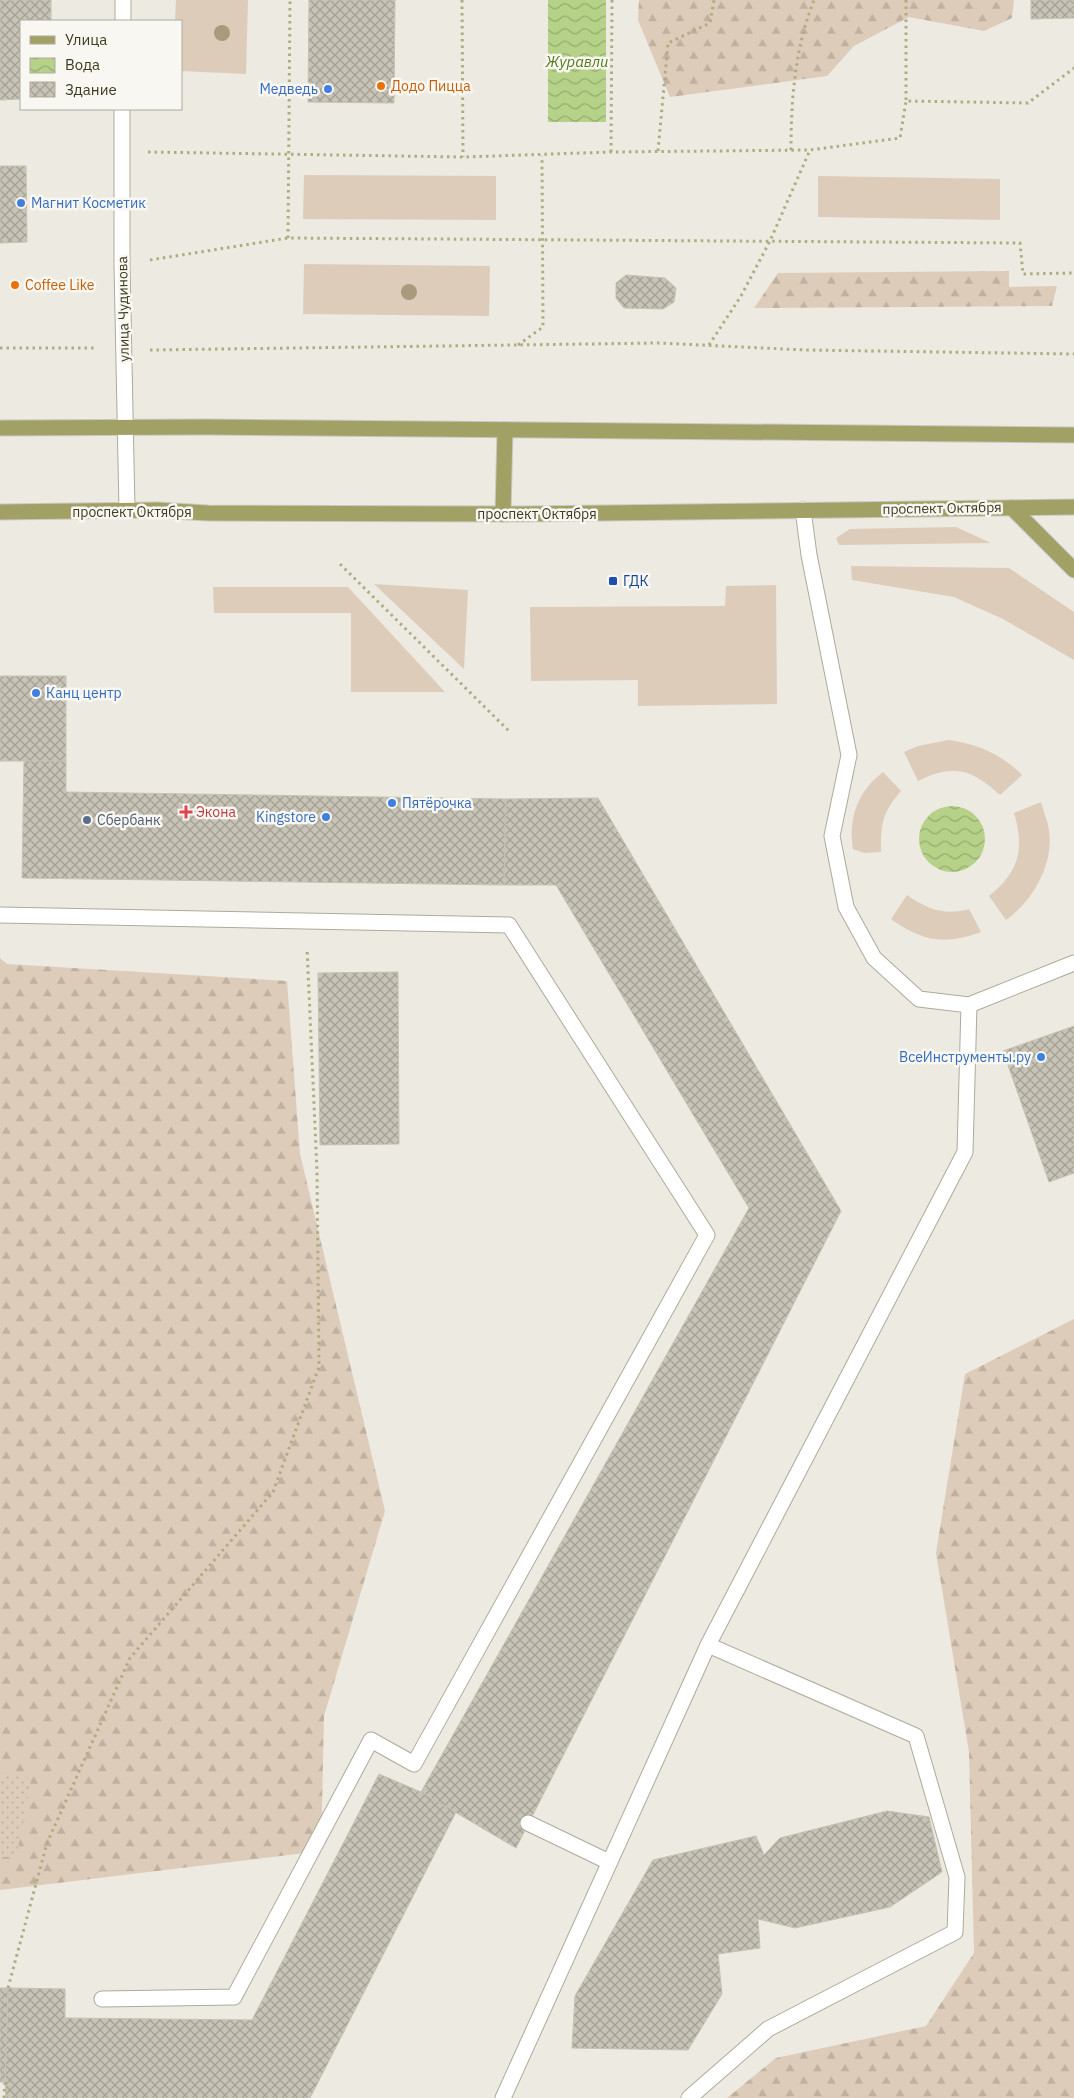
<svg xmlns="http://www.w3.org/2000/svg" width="1074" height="2098" viewBox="0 0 1074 2098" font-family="'IBM Plex Sans',sans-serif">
<defs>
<pattern id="forest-firs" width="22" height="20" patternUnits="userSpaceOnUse" patternTransform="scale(1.25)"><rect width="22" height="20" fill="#deccba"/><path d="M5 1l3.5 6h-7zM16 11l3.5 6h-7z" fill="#bfb0a0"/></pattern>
<pattern id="park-dots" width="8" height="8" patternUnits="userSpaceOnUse" patternTransform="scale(1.25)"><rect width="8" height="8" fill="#deccba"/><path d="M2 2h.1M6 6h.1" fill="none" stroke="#bfb0a0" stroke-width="1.8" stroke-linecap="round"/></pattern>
<pattern id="water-waves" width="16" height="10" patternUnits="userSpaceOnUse" patternTransform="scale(1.25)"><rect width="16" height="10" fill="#b5d288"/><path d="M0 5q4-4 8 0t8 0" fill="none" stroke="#94ac6f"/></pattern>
<pattern id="building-cross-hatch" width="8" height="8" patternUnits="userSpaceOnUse" patternTransform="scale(1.25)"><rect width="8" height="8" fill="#c7c3b6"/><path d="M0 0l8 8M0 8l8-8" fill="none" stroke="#a3a094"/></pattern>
</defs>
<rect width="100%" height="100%" fill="#eceae1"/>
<g fill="#deccba">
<polygon points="176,0 248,0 246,74 181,71 181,21 175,21"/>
<polygon points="304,175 496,176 496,220 303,219"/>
<polygon points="818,176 1000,179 1000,220 818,217"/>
<polygon points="304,264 490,266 489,316 303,314"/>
<polygon points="956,527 991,543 839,545 836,538 850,529"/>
<polygon points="851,566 1009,568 1074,612 1074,660 1003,619 954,597 852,580"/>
<polygon points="374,584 468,590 464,669"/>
<polygon points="776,585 777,704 638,706 638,680 531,681 530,607 725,606 726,586"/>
<polygon points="213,587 348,587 445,692 351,692 351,613 214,613"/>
<path d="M949 740C978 744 1001 754 1022 775L1000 795C972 769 953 763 918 781L904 752 918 746Z"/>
<path d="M883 772 901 791C882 813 881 823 881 852L864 853 853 849C848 818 858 791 883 772Z"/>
<path d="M1041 802C1043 810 1046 817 1048 825 1056 861 1034 900 1006 920L989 896C1019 872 1025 849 1014 813Z"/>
<path d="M907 895C927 909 945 916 969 909L981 932C945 945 923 942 891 919Z"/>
</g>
<g fill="url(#forest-firs)">
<polygon points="639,0 1014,0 1012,18 984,31 909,17 854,46 827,76 670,97 638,20"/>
<polygon points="1009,271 1009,287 1057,286 1052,306 754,308 778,273"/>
<polygon points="0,958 7,964 287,981 300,1154 385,1511 324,1716 321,1851 0,1890"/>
<polygon points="1074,1319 1074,2098 727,2098 776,2058 926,2026 974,1953 969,1752 936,1553 965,1374"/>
</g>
<polygon fill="url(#park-dots)" points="0,1773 31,1779 16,1859 0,1856"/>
<g fill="url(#water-waves)">
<rect x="548" y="0" width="58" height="122"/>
<circle cx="952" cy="839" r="33"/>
</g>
<g fill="url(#building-cross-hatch)" stroke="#c6c2b3">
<polygon points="0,0 51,0 51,21 21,21 21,99 0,100"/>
<polygon points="309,0 395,0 394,103 308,102"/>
<polygon points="1031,0 1074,0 1074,18 1031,19"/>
<polygon points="0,166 26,166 27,242 0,243"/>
<polygon points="626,275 665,278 676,288 674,302 663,309 624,308 616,298 616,283"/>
<rect x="0" y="676" width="66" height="85"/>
<polygon points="24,761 66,761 66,792 506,799 504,885 22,878"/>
<polygon points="598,798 841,1211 516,1848 421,1792 749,1208 556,885 504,885 506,799"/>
<polygon points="398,972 399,1144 320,1145 318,973"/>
<polygon points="1074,1026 1074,1173 1049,1182 1003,1051"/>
<polygon points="379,1774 421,1792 456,1812 310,2098 6,2098 5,2082 8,1988 65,1989 65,2018 252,2020"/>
<polygon points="887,1811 929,1817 942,1872 890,1907 795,1928 758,1919 760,1948 718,1954 722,1994 688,2050 572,2048 575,1996 653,1860 756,1836 764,1855 780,1838"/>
<polygon points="0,1988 8,1988 5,2082 0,2082"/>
</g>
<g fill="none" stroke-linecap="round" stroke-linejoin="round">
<defs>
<g id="lane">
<polyline points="0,915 509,925 707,1235 414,1764 371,1740 234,1997 102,1999"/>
<polyline points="969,1005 1074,963"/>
<polyline points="528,1823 609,1862"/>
<polyline points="503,2098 708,1645 965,1152 969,1005 919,999 874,958 846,907 832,836 849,755 809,555 803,510"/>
<polyline points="689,2098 768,2029 955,1932 957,1877 916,1736 708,1645"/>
</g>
<g id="street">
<polyline points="123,21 123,0"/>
<polyline points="122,109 122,265 127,510"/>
</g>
<g id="primary">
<polyline points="0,428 206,427 1074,435"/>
<polyline points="1012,508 1074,570"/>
<polyline points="0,512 157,510 208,513 525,514 1074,507"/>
<polyline points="503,514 505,430"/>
</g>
</defs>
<use href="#lane" stroke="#adab9c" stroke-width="17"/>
<use href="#street" stroke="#adab9c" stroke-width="17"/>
<use href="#primary" stroke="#c9c8c1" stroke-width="17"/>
<g stroke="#b0ac81" stroke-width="3" stroke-dasharray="2.5 4" stroke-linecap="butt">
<polyline points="462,0 463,157"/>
<polyline points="906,0 906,101"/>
<path d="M791 150C791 99 795 48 814 0"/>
<polyline points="658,151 668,43 710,23 714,0"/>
<polyline points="148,152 463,157 611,152 810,150"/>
<polyline points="611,152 612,0"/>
<polyline points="288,238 290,0"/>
<polyline points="150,260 288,238 1020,243 1023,274 1074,273"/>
<polyline points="518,345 543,327 542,156"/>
<polyline points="709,345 741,296 770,241 810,150 900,138 906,101 1028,103 1074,68"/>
<polyline points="0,348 97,348"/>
<polyline points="150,350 659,343 805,350 1074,354"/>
<polyline points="340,564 510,732"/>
<polyline points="8,1988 47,1843 130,1658 273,1492 319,1367 317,1171 307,948"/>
<polyline points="4,2098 5,2082"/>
</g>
<use href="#lane" stroke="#fff" stroke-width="15"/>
<use href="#street" stroke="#fff" stroke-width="15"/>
<use href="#primary" stroke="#a2a165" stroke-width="15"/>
</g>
<g fill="#aa9a7d">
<circle cx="222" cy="33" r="8"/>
<circle cx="409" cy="292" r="8"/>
</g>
<g fill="#e8710a" stroke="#f8f7f2" stroke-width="2">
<circle cx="381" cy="86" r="5"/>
<circle cx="15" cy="285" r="5"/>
</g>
<g fill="#3f7fe0" stroke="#f8f7f2" stroke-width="2">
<circle cx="328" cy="89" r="5"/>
<circle cx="21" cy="203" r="5"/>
<circle cx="36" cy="693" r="5"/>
<circle cx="392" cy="803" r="5"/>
<circle cx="326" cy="817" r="5"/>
<circle cx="1041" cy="1057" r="5"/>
</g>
<rect fill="#1a4fb4" stroke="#f8f7f2" stroke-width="2" x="608" y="576" width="10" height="10" rx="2.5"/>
<path fill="#e0444e" stroke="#f8f7f2" stroke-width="2" d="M183.5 804.5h5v5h5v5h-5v5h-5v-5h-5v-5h5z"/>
<circle fill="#5c6f8a" stroke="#f8f7f2" stroke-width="2" cx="87" cy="820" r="5"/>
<g text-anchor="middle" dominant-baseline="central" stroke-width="5" stroke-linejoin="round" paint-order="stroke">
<g font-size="14" fill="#c56008" stroke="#f8f7f2" text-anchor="start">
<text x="391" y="86">Додо Пицца</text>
<text x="25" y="285">Coffee Like</text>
</g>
<g font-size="14" fill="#366cbe" stroke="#f8f7f2" text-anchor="end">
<text x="318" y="89">Медведь</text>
<text x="31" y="203" text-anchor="start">Магнит Косметик</text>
<text x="46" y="693" text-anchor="start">Канц центр</text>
<text x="402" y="803" text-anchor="start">Пятёрочка</text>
<text x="316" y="817">Kingstore</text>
<text x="1031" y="1057">ВсеИнструменты.ру</text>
</g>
<g font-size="14" fill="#3d3c21" stroke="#f8f7f2">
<text transform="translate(123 309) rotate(-91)">улица Чудинова</text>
<text transform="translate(942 508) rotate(-1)">проспект Октября</text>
<text x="132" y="512">проспект Октября</text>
<text x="537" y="514">проспект Октября</text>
</g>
<g font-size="14" fill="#164399" stroke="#f8f7f2" text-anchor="start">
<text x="623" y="581">ГДК</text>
</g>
<g font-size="14" fill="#be3a42" stroke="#f8f7f2" text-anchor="start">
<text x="196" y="812">Экона</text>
</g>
<g font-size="14" fill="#4e5e75" stroke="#f8f7f2" text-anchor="start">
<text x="97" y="820">Сбербанк</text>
</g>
<g font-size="15" font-style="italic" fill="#537a1a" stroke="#f8f7f2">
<text x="577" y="61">Журавли</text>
</g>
</g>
<rect x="20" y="20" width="162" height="90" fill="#f8f7f2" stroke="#adac9e"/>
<rect x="30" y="36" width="25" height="8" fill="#a2a165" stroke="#adac9e"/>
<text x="65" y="45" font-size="15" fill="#3d3c21">Улица</text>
<rect x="30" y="58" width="25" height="15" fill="url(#water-waves)" stroke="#adac9e"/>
<text x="65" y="70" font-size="15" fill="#3d3c21">Вода</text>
<rect x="30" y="82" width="25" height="15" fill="url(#building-cross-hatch)" stroke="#adac9e"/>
<text x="65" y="95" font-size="15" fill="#3d3c21">Здание</text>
</svg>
